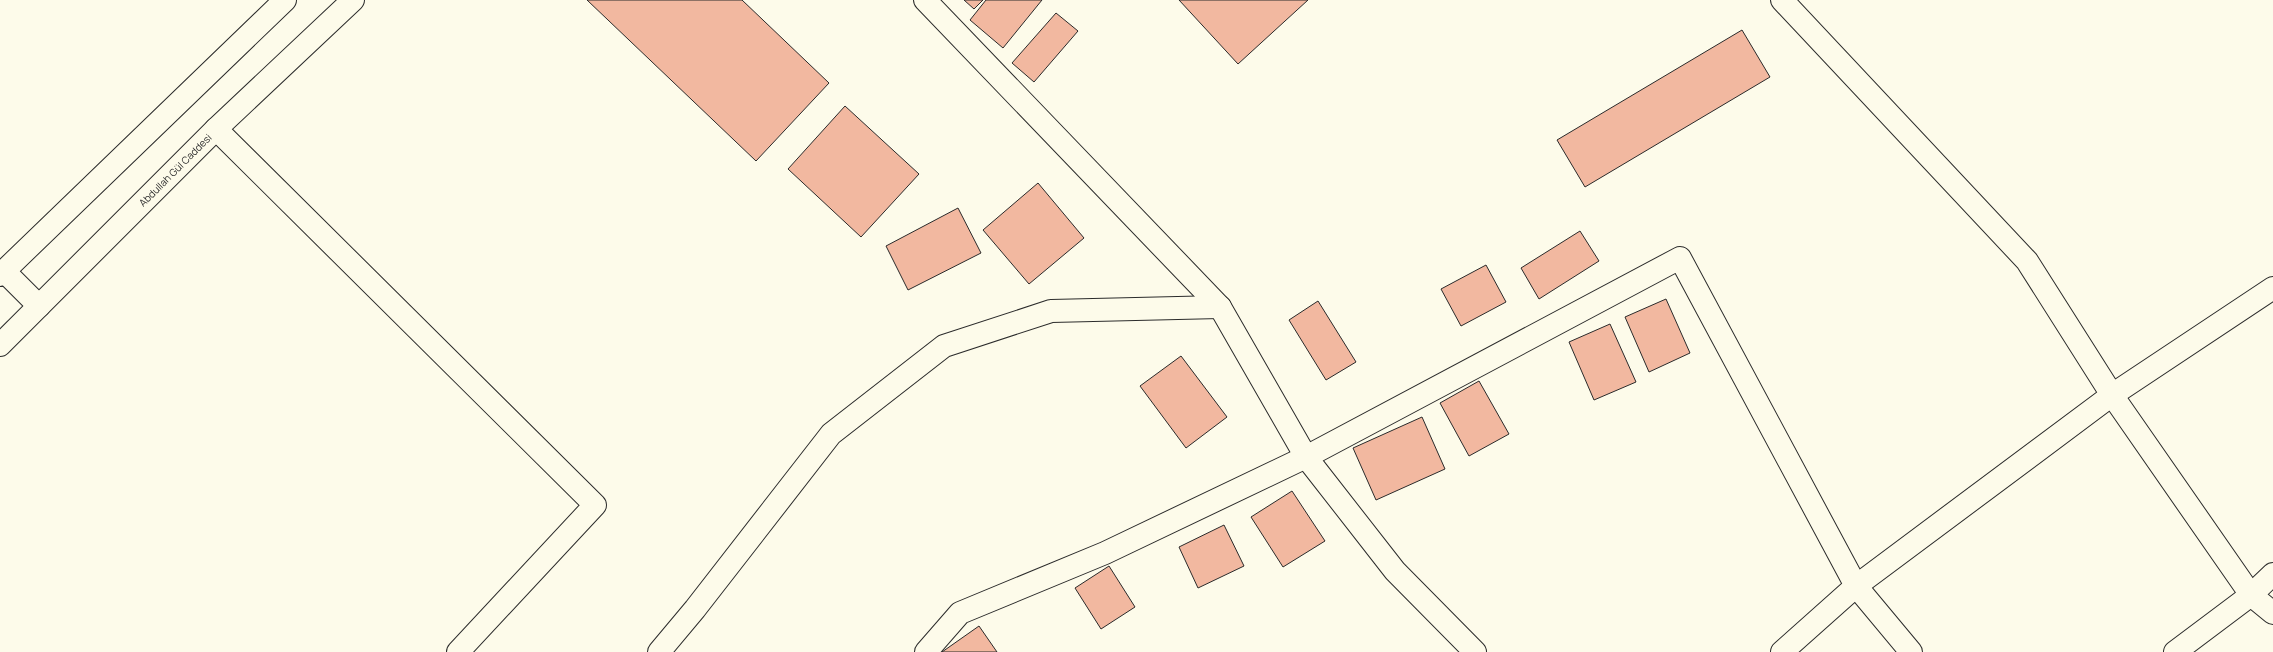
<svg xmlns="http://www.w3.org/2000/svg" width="2273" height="652" viewBox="0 0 2273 652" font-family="Manrope,sans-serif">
<rect width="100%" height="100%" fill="#fdfbea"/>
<g fill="#f2b8a0" stroke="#2b2b2b">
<polygon points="587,0 742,0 829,83 756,161"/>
<polygon points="964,0 983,0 974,9"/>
<polygon points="986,0 1042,0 1003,48 970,20"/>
<polygon points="1179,0 1308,0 1238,64"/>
<polygon points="1056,13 1078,31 1034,82 1012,63"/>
<polygon points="1742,30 1770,77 1585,187 1557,140"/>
<polygon points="845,106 919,174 861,237 788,169"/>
<polygon points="1038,183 1084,238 1029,284 983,230"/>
<polygon points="958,208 981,253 908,290 886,246"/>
<polygon points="1580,231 1599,261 1539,299 1521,268"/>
<polygon points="1486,265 1506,302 1461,326 1441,289"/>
<polygon points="1666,299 1690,353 1649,372 1625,317"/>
<polygon points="1318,301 1356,362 1326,380 1289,320"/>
<polygon points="1610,324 1636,382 1594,400 1569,342"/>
<polygon points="1181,356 1227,417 1186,448 1140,386"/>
<polygon points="1479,381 1509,434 1469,456 1440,403"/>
<polygon points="1422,417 1445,469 1376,500 1353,448"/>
<polygon points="1292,491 1325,541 1283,567 1251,517"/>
<polygon points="1224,525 1244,566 1198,588 1179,547"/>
<polygon points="1109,566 1135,607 1101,629 1075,588"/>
<polygon points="979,626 997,652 942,652"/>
</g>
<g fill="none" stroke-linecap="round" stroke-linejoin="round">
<defs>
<g id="street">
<polyline points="925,0 1220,307 1306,457 1395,571 1475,652"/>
<polyline points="1782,0 2027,261 2112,395 2251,595 2273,613"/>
<polyline points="216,129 595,505 458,652"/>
<polyline points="659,652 695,609 831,434 944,346 1051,311 1220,307"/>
<polyline points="926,652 960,613 1105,553 1306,457 1680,258 1856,586 1911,652"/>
<polyline points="1782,652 1856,586 2112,395 2273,288"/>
<polyline points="2175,652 2251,595 2273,574"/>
</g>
<g id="secondary">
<polyline points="4,271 39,306"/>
<polyline points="0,275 285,0"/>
<polyline points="0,345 216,129 353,0"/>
</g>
</defs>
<use href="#street" stroke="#2b2b2b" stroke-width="24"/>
<use href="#secondary" stroke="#2b2b2b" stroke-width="24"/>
<use href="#street" stroke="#fdfbea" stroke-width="22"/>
<use href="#secondary" stroke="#fdfbea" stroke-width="22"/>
</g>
<g text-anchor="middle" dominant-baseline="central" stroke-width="3" stroke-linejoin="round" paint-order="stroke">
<g font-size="10" fill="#2b2b2b" stroke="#fdfbea">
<text transform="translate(175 170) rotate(-45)">Abdullah Gül Caddesi</text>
</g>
</g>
</svg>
